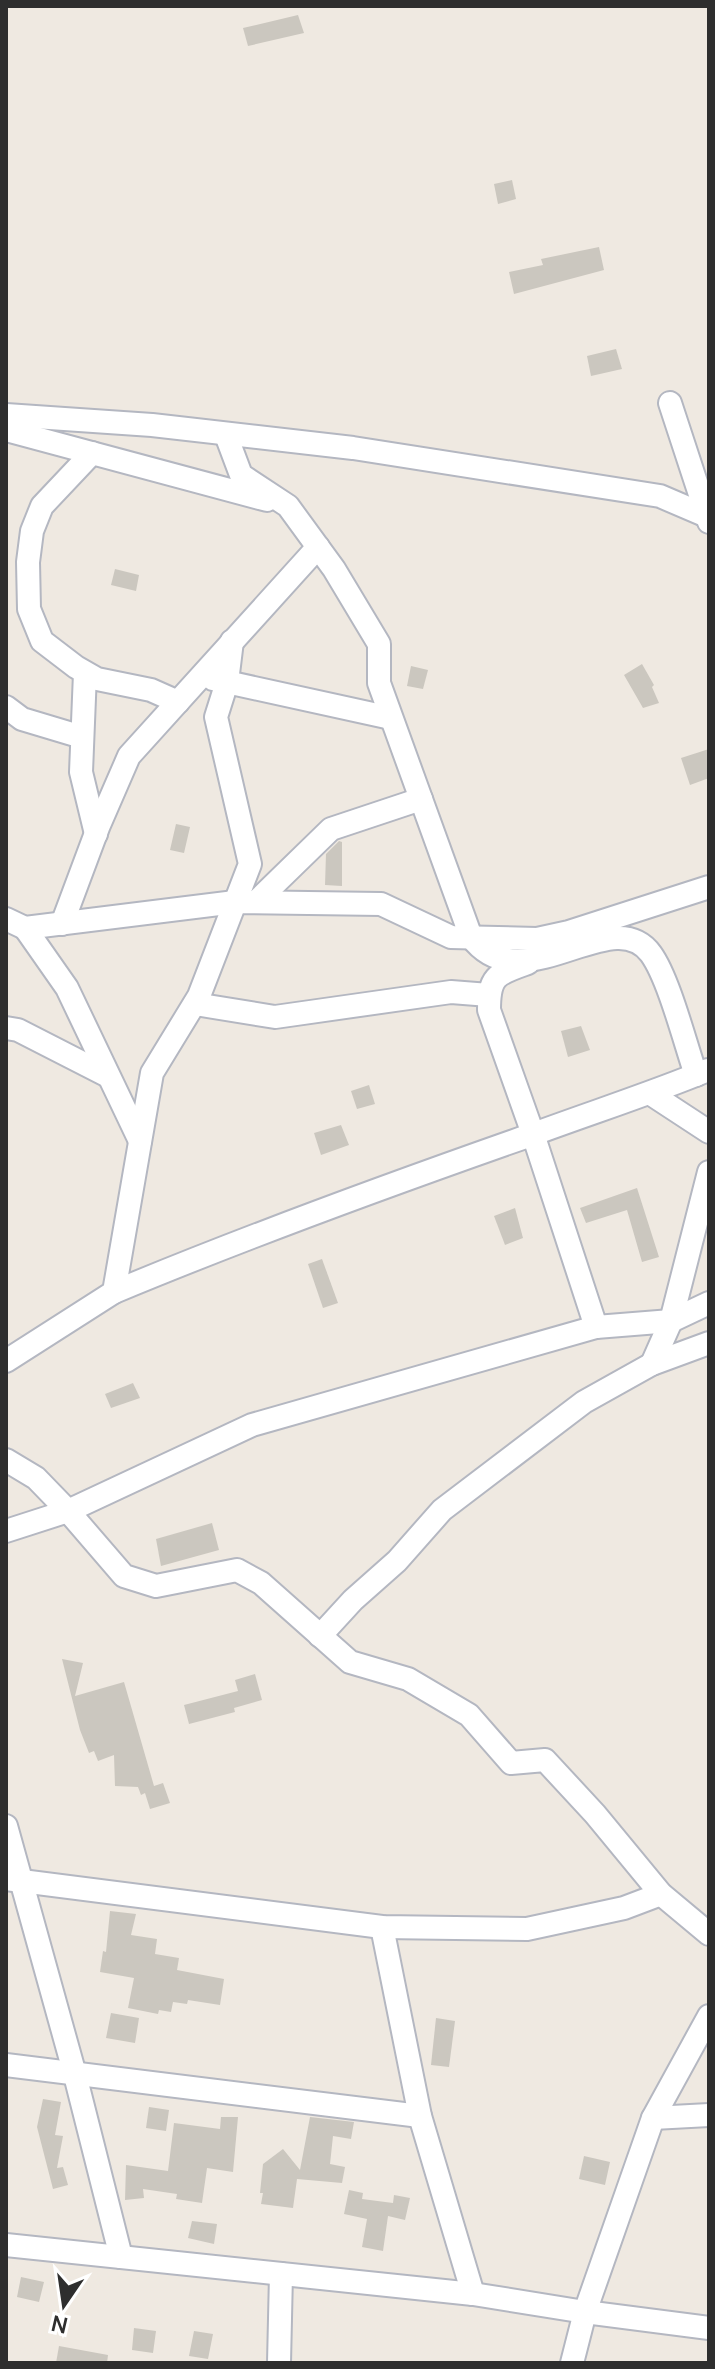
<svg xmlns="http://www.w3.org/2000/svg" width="715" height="2369" viewBox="0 0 715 2369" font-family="Manrope,sans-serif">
<rect width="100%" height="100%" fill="#efe9e1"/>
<g fill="#cbc7bf">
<polygon points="298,15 304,33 248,46 243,28"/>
<polygon points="512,180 516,199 498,204 494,184"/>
<polygon points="599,247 604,270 514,294 509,272 543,265 541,259"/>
<polygon points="616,349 622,369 591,376 587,356"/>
<polygon points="115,569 139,575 136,591 111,585"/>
<polygon points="642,664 654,685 652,687 659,703 643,708 624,675"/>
<polygon points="411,666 428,670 423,689 407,686"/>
<polygon points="709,749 709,778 690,785 681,758"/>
<polygon points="176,824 190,827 184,853 170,850"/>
<polygon points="339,841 342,842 342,886 325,885 326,854"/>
<polygon points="581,1026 590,1050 568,1057 561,1031"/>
<polygon points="369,1085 375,1104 357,1109 351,1091"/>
<polygon points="341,1125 349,1145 321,1155 314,1133"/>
<polygon points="637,1188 659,1257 642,1262 627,1210 586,1223 580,1208"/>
<polygon points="515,1208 523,1238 505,1245 494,1216"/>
<polygon points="322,1259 338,1303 323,1308 308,1264"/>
<polygon points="133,1383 140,1398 111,1408 105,1394"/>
<polygon points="212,1523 219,1550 161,1566 156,1539"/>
<polygon points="62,1659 83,1663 75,1696 124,1682 154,1786 163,1783 170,1803 150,1809 145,1793 141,1795 138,1787 115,1786 114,1755 98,1761 94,1751 89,1753 80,1730"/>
<polygon points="255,1674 262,1700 234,1708 235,1712 189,1724 184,1705 238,1691 235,1680"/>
<polygon points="110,1911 136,1914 131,1935 157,1939 155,1954 179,1958 177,1970 224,1979 220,2005 188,2000 187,2004 173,2002 171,2012 159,2010 158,2014 128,2008 134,1978 100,1972 103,1951 106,1952"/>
<polygon points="111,2013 139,2018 135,2043 106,2038"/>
<polygon points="436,2018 455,2021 449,2067 431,2065"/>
<polygon points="43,2099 61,2102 55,2135 63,2136 57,2168 63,2167 68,2185 53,2189 37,2127"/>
<polygon points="149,2107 169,2110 166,2131 146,2128"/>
<polygon points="221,2117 238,2117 233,2172 207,2168 202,2203 176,2199 177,2194 143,2189 144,2198 125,2200 126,2165 168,2171 174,2123 220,2129"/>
<polygon points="310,2117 354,2122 351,2139 333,2136 330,2164 345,2167 342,2183 297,2179 293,2208 261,2204 263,2193 260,2193 263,2164 283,2149 300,2170"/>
<polygon points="584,2156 610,2162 605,2185 579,2179"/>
<polygon points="349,2190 363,2193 362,2199 393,2203 394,2195 410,2198 405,2220 388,2216 383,2251 362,2247 367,2219 344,2214"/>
<polygon points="192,2221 217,2224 214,2244 188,2238"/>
<polygon points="21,2277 44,2282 39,2302 17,2297"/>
<polygon points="134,2328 156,2331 153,2353 132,2350"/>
<polygon points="194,2331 213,2334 208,2359 189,2356"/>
<polygon points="59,2346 108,2355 107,2363 56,2363"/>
</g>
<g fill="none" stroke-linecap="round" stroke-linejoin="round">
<defs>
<g id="minor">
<polyline points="670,403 709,522"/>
<polyline points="6,415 152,425 353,448 660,496 709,517"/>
<polyline points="6,430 267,500"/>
<path d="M226 435 241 475 288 506 334 569 379 644V683L471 937C522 1005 613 900 651 954 669 979 685 1043 696 1075"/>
<polyline points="92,453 42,506 32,531 28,562 29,609 42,641 76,667 97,679 151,690 178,702"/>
<polyline points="85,673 81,772 96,834"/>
<polyline points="213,679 391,718"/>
<polyline points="6,707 22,719 82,737"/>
<polyline points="256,902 331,829 421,799"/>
<polyline points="6,919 25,928 235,902 381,904 451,937 537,939 569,932 709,887"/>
<polyline points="62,924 99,825 129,756 318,547"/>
<polyline points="25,928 67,988 140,1141"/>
<path d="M528 963C497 974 489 975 489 1010L533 1134 596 1327"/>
<polyline points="195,1004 275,1017 451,992 489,995"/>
<polyline points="6,1028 18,1030 108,1076"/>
<polyline points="651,1094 709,1132"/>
<path d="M114 1292C251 1235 391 1184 531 1135 590 1113 650 1094 708 1070"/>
<polyline points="6,1361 114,1292 152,1073 199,996 250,864 216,717 227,682 232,641"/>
<polyline points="652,1364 671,1321 709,1172"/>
<polyline points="6,1460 36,1478 68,1511 124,1576 156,1586 237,1570 261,1583 350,1662 408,1679 469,1715 511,1763 545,1760 595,1814 661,1894 709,1934"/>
<polyline points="6,1531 68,1511 252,1425 596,1327 671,1321 709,1303"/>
<polyline points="320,1636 353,1600 397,1561 442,1510 584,1402 652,1364 709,1343"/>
<polyline points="6,1826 74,2071 121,2257"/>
<polyline points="6,1879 382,1927 527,1929 624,1908 661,1894"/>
<polyline points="382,1927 420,2116 473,2294"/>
<polyline points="6,2065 420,2116"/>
<polyline points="653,2118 709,2115"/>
<polyline points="6,2245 473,2294 585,2312 709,2328"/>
<polyline points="279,2363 281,2274"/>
<polyline points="572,2363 585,2312 653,2118 709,2016"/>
</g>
</defs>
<use href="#minor" stroke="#b4b7c1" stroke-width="26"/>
<use href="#minor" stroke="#fff" stroke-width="22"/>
</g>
<rect width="715" height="2369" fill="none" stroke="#2e2e2e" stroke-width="16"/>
<g transform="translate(64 2305) rotate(193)" stroke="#ffffff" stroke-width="6" paint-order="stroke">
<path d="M0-6L14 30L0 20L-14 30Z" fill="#2e2e2e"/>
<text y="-12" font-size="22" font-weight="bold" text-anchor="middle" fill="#2e2e2e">N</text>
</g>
</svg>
